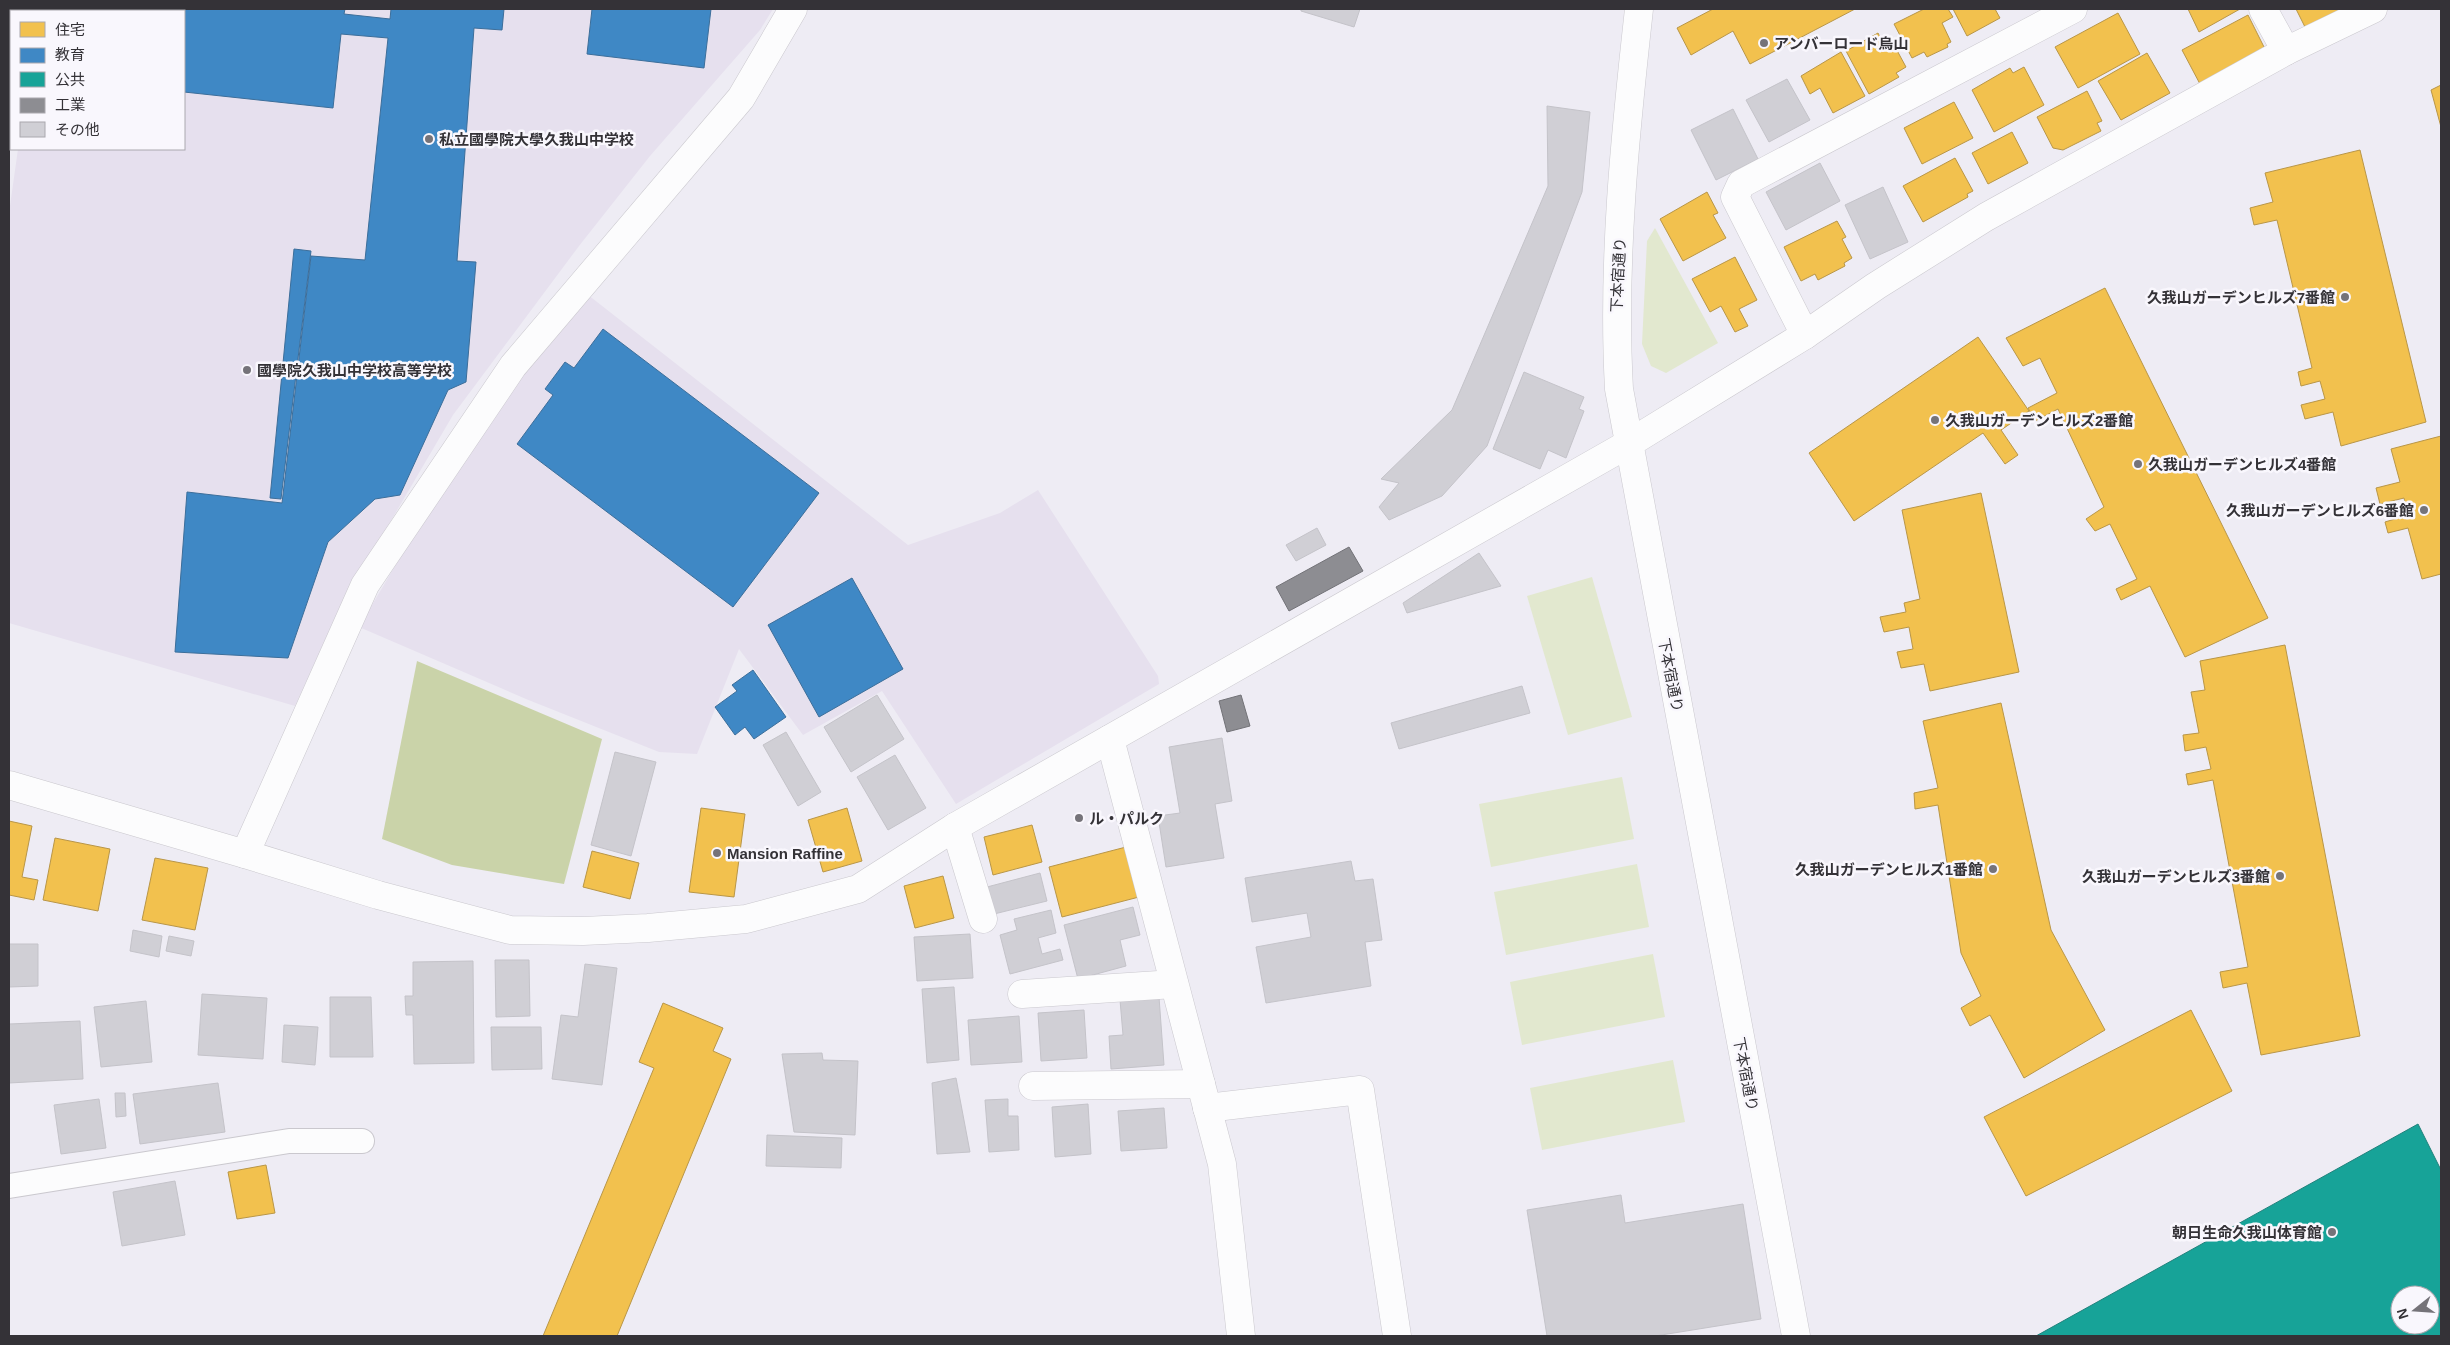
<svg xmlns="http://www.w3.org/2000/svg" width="2450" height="1345" viewBox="0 0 2450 1345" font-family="Arial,'Noto Sans JP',sans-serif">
<rect width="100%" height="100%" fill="#eeecf4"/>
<g fill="#e6e0ee">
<polygon points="39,9 773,9 760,30 650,156 579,246 453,415 339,609 295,706 9,623 9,213 18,149 184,149 184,11 38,11"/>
<polygon points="583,291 908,545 1000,513 1038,490 1158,676 1159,684 956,804 882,691 803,735 739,649 697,754 659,752 526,699 359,627 476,429"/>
</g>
<g fill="#e2e8cf">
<polygon points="1655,228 1718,343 1666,373 1651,366 1642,344 1647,241"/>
<polygon points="1592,577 1632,717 1568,735 1527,596"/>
<polygon points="1622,777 1634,839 1491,867 1479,804"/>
<polygon points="1637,864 1649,927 1506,955 1494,892"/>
<polygon points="1653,954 1665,1017 1522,1045 1510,982"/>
<polygon points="1673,1060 1685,1122 1542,1150 1530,1088"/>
</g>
<polygon fill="#cad3a9" points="417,661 602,739 564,884 452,865 382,839"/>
<g fill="#f2c14e" stroke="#b99647">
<polygon points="1713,9 1855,9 1750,64 1733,31 1691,55 1677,28"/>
<polygon points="1924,9 1948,9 1953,17 1942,23 1951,42 1947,44 1948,47 1927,57 1924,52 1912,58 1894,24"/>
<polygon points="1953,9 1995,9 2000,18 1967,36"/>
<polygon points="2188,9 2240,9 2199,32"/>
<polygon points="2296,9 2346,9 2306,29"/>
<polygon points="2118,13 2140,54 2078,88 2055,47"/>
<polygon points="2248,15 2265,49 2200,84 2182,50"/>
<polygon points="1878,33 1885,47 1893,43 1906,67 1896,73 1899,77 1869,94 1846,51"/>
<polygon points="1841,52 1865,96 1833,113 1820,88 1810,94 1801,76"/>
<polygon points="2147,53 2170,93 2121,120 2098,81"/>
<polygon points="2024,67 2044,105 1994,132 1972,90 2010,68 2013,73"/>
<polygon points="2441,85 2441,127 2431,90"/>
<polygon points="2087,91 2102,121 2097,123 2101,131 2063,150 2053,148 2037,117"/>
<polygon points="1954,102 1973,138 1922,164 1904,128"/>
<polygon points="2012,132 2028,163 1988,184 1972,153"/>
<polygon points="2360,150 2426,422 2341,446 2333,412 2305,419 2301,405 2325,399 2320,381 2301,386 2298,372 2312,368 2277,220 2254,225 2250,208 2273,202 2265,173"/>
<polygon points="1955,158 1973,191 1967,194 1968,197 1923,222 1903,186"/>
<polygon points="1707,192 1718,213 1713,215 1726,238 1683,261 1660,219"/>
<polygon points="1837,221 1846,237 1842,239 1852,258 1844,263 1845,266 1818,280 1815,274 1801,281 1784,247"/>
<polygon points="1735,257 1757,300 1739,309 1748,326 1735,332 1721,306 1710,312 1692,279"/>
<polygon points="2105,288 2268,618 2185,657 2150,586 2121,600 2116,589 2137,579 2110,524 2095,531 2086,519 2104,507 2058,409 2035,421 2028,408 2057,393 2040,358 2023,366 2006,338"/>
<polygon points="1978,337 2029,411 2001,430 2018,455 2005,464 1983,433 1854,521 1809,453"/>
<polygon points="2441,436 2441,574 2422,579 2408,528 2388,533 2385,522 2408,515 2404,498 2380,504 2376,488 2400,482 2391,449"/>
<polygon points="1981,493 2019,672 1930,691 1924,664 1901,668 1897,652 1913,649 1909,627 1884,632 1880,617 1906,612 1904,603 1920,599 1902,510"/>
<polygon points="2285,645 2360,1036 2261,1055 2247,983 2223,988 2220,972 2248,967 2213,780 2188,785 2186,774 2211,769 2206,747 2185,751 2183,735 2199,733 2191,692 2205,690 2200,661"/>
<polygon points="2001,703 2051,930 2105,1030 2024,1078 1990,1015 1970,1026 1961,1008 1981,996 1961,953 1938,805 1915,809 1914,793 1938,788 1923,721"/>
<polygon points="701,808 745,814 734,897 689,892"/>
<polygon points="847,808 862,861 823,872 808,820"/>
<polygon points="9,821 32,826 22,877 38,880 34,900 9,895"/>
<polygon points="1032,825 1042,862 993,875 984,837"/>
<polygon points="55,838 110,849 98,911 43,900"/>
<polygon points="1126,847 1139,897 1062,917 1049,867"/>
<polygon points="592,851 639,863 630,899 583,887"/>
<polygon points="155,858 208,868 195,930 142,920"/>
<polygon points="943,876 954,918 915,928 904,886"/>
<polygon points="663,1003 723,1028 713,1051 731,1059 617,1336 543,1336 654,1068 639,1062"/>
<polygon points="2191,1010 2232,1091 2026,1196 1984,1117"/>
<polygon points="266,1165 275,1213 237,1219 228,1172"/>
</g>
<g fill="#3f88c5" stroke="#3c6e9a">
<polygon points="77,9 345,9 344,14 390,19 391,9 504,9 502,30 474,28 457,261 476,262 466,382 448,390 400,495 375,499 328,542 288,658 175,652 187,492 282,503 311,256 365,260 388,38 341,34 333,108 184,92 184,11 77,11"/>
<polygon points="592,9 711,9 704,68 587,54"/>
<polygon points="294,249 311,251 281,499 270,498"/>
<polygon points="603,329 819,493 733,607 517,444 553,395 545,389 565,362 574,368"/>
<polygon points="852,578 903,669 819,717 768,625"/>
<polygon points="753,670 786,717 754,739 745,727 735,735 715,707 737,691 732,685"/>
</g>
<path fill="#17a398" stroke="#20817b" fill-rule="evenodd" d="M2418 1124 2441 1170V1336H2036ZM2400 1295H2430V1325H2400Z"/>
<g fill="#8d8d92" stroke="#727277">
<polygon points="1349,547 1363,571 1289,611 1276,587"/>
<polygon points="1241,695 1250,726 1227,732 1219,701"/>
</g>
<g fill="#d0cfd5" stroke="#c4c3c9">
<polygon points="1301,9 1360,9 1354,27 1301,11"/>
<polygon points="1787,79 1810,120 1769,142 1746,100"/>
<polygon points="1547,106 1590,112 1582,192 1487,446 1442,496 1389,520 1379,507 1399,483 1381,479 1452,410 1548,186"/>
<polygon points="1733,109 1758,159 1716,180 1691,130"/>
<polygon points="1820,163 1840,201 1786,230 1766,192"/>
<polygon points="1883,187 1908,242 1870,259 1845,205"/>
<polygon points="1524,372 1584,397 1579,409 1584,411 1566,458 1548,450 1540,469 1493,449"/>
<polygon points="1317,528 1326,545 1296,561 1286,545"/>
<polygon points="1479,553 1501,586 1407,613 1403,603"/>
<polygon points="1522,686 1530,713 1399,749 1391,723"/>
<polygon points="877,695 904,739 851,772 824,727"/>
<polygon points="786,732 821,792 798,806 763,745"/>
<polygon points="1222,738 1232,801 1215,804 1224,858 1166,867 1158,816 1180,813 1169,747"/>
<polygon points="615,752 656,762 631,856 591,845"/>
<polygon points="895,755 926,808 888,830 857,777"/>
<polygon points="1351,861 1355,881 1373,879 1382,940 1365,942 1371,986 1266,1003 1256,947 1311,937 1307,913 1252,922 1245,878"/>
<polygon points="1040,873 1047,901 994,914 987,887"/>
<polygon points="1133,907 1140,935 1120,940 1126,966 1078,979 1064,925"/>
<polygon points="1051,910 1056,933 1038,938 1042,954 1060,949 1063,960 1010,974 1000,935 1017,930 1014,919"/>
<polygon points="133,930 162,936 159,957 130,951"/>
<polygon points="970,934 973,978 917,981 914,937"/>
<polygon points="169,936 194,941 191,956 166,951"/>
<polygon points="9,944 38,944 38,986 9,987"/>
<polygon points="495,960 529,960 530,1016 496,1017"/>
<polygon points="473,961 474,1063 414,1064 413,1015 406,1015 405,996 413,996 413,962"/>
<polygon points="585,964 617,968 602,1085 552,1079 561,1015 578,1017"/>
<polygon points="954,987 959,1060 927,1063 922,989"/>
<polygon points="202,994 267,998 263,1059 198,1055"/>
<polygon points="330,997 371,997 373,1057 330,1057"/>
<polygon points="1159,997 1164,1065 1111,1069 1109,1036 1123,1035 1120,1000"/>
<polygon points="146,1001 152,1062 101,1067 94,1007"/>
<polygon points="1084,1010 1087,1058 1041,1061 1038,1013"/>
<polygon points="1019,1016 1022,1062 971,1065 968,1020"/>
<polygon points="80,1021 83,1079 9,1083 9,1024"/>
<polygon points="284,1025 318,1027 315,1065 282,1062"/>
<polygon points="491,1027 541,1027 542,1069 492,1070"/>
<polygon points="822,1053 823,1060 858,1061 855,1135 794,1132 782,1054"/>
<polygon points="956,1078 970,1152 937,1154 932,1083"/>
<polygon points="218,1083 225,1132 140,1144 133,1094"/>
<polygon points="115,1093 125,1093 126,1116 116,1117"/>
<polygon points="99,1099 106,1148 61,1154 54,1105"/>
<polygon points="1008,1099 1008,1116 1018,1116 1019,1150 989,1152 985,1100"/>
<polygon points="1088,1104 1091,1154 1055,1157 1052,1107"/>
<polygon points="1164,1108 1167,1148 1121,1151 1118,1111"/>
<polygon points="767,1135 842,1138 841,1168 766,1166"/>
<polygon points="175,1181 185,1235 122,1246 113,1192"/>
<polygon points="1621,1195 1625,1223 1743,1204 1761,1319 1655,1336 1547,1336 1527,1210"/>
</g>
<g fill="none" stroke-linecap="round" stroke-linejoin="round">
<defs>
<polyline id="lane" points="9,1186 289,1141 362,1141"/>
<g id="street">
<polyline points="2263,9 2286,51"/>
<polyline points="18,11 19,9"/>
<polyline points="9,95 11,73"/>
<polyline points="1805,335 1735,197 1741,184 2073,9"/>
<polyline points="1110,739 1222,1164 1241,1336"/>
<polyline points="9,785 245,854 378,895 510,930 583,931 648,928 746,919 858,889 955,827 1628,444 1805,335 1876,286 1986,217 2286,51 2373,9"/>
<polyline points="955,827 983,919"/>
<polyline points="245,854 365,585 513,366 741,98 793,9"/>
<polyline points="1022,994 1174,984"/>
<polyline points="1033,1086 1201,1084"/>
<polyline points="1207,1108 1360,1090 1397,1336"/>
</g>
<path id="secondary" d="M1639 9C1625 135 1612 263 1619 389L1796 1336"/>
</defs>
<use href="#lane" stroke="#cac8ce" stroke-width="26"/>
<use href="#street" stroke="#cac8ce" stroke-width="29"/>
<use href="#secondary" stroke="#cac8ce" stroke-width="29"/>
<use href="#lane" stroke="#fcfcfd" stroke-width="24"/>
<use href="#street" stroke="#fcfcfd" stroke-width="28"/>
<use href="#secondary" stroke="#fcfcfd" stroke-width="28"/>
</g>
<g fill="#757379" stroke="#f9f7fd" stroke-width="2">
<circle cx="1764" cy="43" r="5"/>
<circle cx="429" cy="139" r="5"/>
<circle cx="2345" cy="297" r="5"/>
<circle cx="247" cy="370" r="5"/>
<circle cx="1935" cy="420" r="5"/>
<circle cx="2138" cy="464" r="5"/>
<circle cx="2424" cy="510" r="5"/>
<circle cx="1079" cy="818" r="5"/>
<circle cx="717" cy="853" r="5"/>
<circle cx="1993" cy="869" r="5"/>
<circle cx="2280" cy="876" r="5"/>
<circle cx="2332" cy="1232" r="5"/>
</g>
<g text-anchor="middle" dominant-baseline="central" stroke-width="5" stroke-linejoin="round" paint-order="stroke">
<g font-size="15" font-weight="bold" fill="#343237" stroke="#f9f7fd" text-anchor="start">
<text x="1774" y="43">アンバーロード烏山</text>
<text x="439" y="139">私立國學院大學久我山中学校</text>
<text x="2335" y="297" text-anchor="end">久我山ガーデンヒルズ7番館</text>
<text x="257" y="370">國學院久我山中学校高等学校</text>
<text x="1945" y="420">久我山ガーデンヒルズ2番館</text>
<text x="2148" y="464">久我山ガーデンヒルズ4番館</text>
<text x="2414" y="510" text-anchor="end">久我山ガーデンヒルズ6番館</text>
<text x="1089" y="818">ル・パルク</text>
<text x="727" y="853">Mansion Raffine</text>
<text x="1983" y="869" text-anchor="end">久我山ガーデンヒルズ1番館</text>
<text x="2270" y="876" text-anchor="end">久我山ガーデンヒルズ3番館</text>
<text x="2322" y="1232" text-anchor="end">朝日生命久我山体育館</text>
</g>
<g font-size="15" fill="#343237" stroke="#f9f7fd">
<text transform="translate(1618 275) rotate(-87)">下本宿通り</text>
<text transform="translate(1671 675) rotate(79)">下本宿通り</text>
<text transform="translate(1746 1074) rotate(79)">下本宿通り</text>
</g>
</g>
<rect width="2450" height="1345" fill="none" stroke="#343237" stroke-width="20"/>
<rect x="10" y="10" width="175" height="140" fill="#f9f7fd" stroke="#aaa8ae"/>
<rect x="20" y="22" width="25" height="15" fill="#f2c14e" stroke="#aaa8ae"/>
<text x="55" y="35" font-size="15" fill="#343237">住宅</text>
<rect x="20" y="48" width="25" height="15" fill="#3f88c5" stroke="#aaa8ae"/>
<text x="55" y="60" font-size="15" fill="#343237">教育</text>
<rect x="20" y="72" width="25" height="15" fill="#17a398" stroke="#aaa8ae"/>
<text x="55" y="85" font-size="15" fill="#343237">公共</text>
<rect x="20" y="98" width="25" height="15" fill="#8d8d92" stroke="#aaa8ae"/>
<text x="55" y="110" font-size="15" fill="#343237">工業</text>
<rect x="20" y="122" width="25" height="15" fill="#d0cfd5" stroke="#aaa8ae"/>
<text x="55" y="135" font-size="15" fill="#343237">その他</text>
<g transform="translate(2415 1310) rotate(253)"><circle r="24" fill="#f9f7fd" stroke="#aaa8ae"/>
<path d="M0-4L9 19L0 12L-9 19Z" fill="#757379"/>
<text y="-8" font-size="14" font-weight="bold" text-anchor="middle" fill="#343237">N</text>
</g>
</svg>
